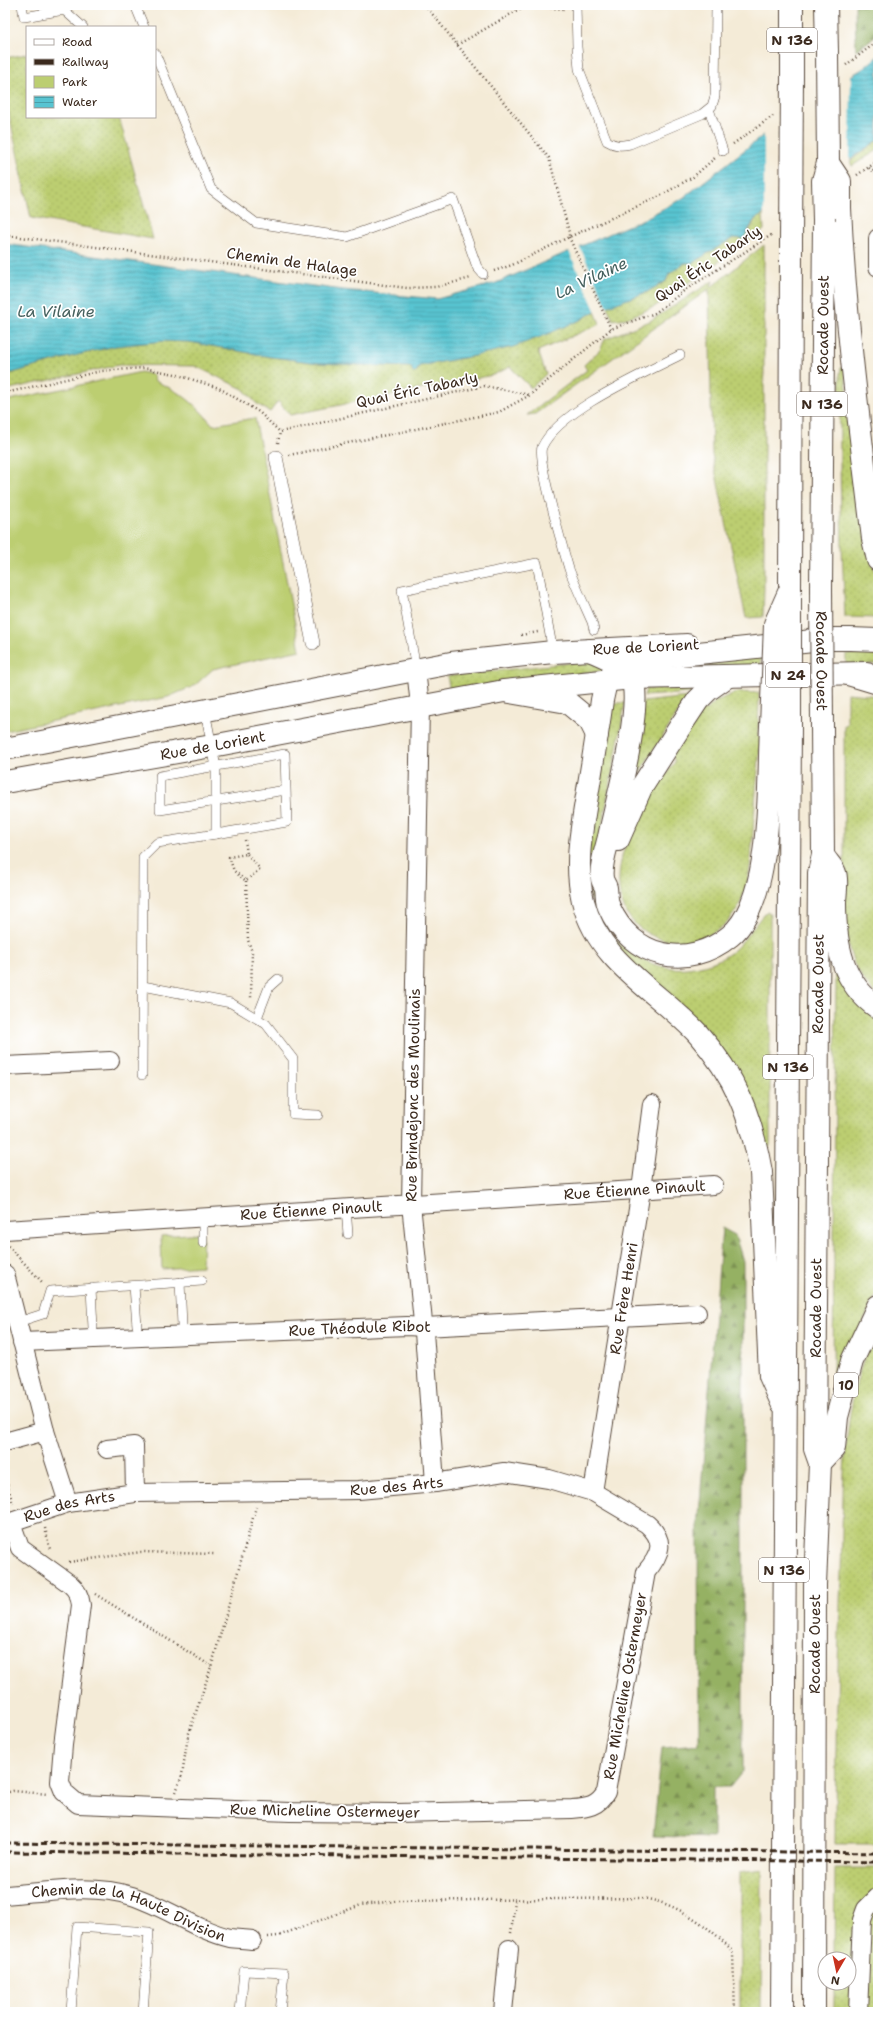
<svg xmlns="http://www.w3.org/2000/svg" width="883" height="2017" viewBox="0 0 883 2017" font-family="'Shantell Sans',sans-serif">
<defs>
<pattern id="grass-dots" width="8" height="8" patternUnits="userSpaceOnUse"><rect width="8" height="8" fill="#bcce71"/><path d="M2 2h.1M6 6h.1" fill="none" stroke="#a2b161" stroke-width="1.8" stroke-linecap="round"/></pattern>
<pattern id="forest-firs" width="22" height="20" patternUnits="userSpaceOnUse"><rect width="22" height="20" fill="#95b163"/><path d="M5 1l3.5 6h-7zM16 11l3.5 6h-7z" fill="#7b9051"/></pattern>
<pattern id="water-rules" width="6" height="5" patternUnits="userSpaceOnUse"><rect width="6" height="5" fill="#58c4d1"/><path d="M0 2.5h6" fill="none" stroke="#4a9fa9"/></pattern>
</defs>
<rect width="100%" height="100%" fill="#fff"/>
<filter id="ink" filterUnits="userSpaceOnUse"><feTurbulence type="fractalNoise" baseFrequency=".025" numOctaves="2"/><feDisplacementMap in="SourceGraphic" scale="8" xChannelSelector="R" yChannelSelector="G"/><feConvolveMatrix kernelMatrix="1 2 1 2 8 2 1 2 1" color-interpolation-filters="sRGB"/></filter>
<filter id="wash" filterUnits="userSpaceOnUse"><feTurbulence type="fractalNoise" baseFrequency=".012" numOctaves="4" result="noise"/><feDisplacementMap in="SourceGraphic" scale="16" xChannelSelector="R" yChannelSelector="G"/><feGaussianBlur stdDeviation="0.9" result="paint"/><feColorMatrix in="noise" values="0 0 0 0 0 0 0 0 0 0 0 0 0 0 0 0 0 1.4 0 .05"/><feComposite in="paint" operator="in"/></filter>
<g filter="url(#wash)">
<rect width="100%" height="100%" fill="#f4ebd7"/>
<g fill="url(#grass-dots)" stroke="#7c7c48">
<polygon points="27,54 27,117 119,117 153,239 31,218 5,95 5,58"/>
<polygon points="878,140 878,150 852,166 850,161"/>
<polygon points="763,214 764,230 654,307 627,318 613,320 607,306 647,292 666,281 669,274 685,263 692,263 733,238 749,232 755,219"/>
<polygon points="764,245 764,589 763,617 746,618 712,455 709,289 535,414 527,415 587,370 584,365 600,350 605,339 650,321 713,281 710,288"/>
<polygon points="595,311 600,324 538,351 546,374 531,388 510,367 493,375 290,415 278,401 270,412 257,404 243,389 195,366 119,365 5,390 5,375 69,357 115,346 163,341 190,342 272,357 319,363 410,367 412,368 413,372 416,372 419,366 474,356 580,320"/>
<path d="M844 367 872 561 878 579V618L845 617C841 538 839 455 840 374L841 368Z"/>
<polygon points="846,654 878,654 878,664 846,665"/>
<polygon points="761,655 760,668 659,667"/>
<polygon points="588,661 605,667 604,671 505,682 450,690 447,676"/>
<polygon points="692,688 694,689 692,693 644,696 646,689"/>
<path d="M737 692 759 693 758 734 761 738C758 769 755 800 753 831 751 855 751 881 740 903 712 964 615 950 619 878 621 833 650 796 675 762L672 755 702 709 705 711 716 701Z"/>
<path d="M847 693 878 696V995C854 973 850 956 844 925V725L847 724Z"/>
<polygon points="688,697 632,784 643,702"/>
<path d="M610 703H625C619 739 612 775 605 811 600 838 592 870 596 898 599 921 614 942 633 954 652 966 672 971 694 967 708 965 725 959 735 949 743 943 763 912 768 911L770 914V1145L766 1152 756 1121 617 950 592 904 587 860Z"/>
<polygon points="836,972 878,1016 878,1291 836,1380 833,1377"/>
<path d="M878 1326V1844H835C835 1753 838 1663 841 1572 844 1490 839 1401 878 1326Z"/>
<polygon points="835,1868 878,1868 878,2012 834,2012 834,1983 849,1983 849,1959 834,1959"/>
<polygon points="762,1869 761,2012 740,2012 740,1872"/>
</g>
<g fill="url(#forest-firs)" stroke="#686e40">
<polygon points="855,5 878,5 878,34 856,51"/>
<polygon points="722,1228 735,1235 743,1261 743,1771 730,1787 713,1787 713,1838 653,1836 662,1747 699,1744 698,1527"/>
</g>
<g fill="#bcce71" stroke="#7c7c48">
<path d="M141 372 153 375 155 381C184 394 193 402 213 425L255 418 300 650 213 669 194 686 168 697 5 731V401Z"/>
<polygon points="203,1233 202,1266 162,1269 161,1236"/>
</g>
<polygon fill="url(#water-rules)" stroke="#4a7778" points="878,56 878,140 807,189 755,219 743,239 733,238 692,263 685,263 669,274 666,281 647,292 595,311 580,320 543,336 513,347 474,356 419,366 416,372 413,373 412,369 410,367 319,363 272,357 190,342 163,341 115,346 69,357 5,375 5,307 9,302 5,292 5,244 343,290 437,299 496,283 646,218 683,198 801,106 864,68"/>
<g fill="#f4ebd7">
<polygon points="851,73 850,163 808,191 764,216 764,132 800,104"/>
<polygon points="579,245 607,306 608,308 596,312 568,249"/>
</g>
</g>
<g filter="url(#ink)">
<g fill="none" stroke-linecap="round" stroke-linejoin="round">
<defs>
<g id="service">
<polyline points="22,5 24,17 64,10 83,27"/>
<polyline points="135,5 144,27"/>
<path d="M576 5 577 47 579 69 607 141C615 146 621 146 630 144L702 114 712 106 715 96 716 5"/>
<polyline points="155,53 211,189 256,223 347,237 453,199 477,267 483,274"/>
<polyline points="709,109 723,151"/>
<path d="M594 630 592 622C584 604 576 587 569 569 564 552 537 459 542 447 559 410 643 374 680 355"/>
<polyline points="416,669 402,590 537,563 553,652"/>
<polyline points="216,834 287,822 285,754 160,776 160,810 286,790"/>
<polyline points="143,986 231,1003 266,1024 293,1059 293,1114 318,1115"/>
<polyline points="257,1018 269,987 278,979"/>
<polyline points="142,1075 143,857 157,843 216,834 216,767 205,711"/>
<polyline points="346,1208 348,1234"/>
<polyline points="203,1217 203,1243"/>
<polyline points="180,1282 182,1325"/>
<polyline points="134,1286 137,1326"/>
<polyline points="91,1288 93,1328"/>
<polyline points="18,1322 43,1314 50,1291 202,1281"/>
<polyline points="71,2012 77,1927 149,1932 143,2012"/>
<polyline points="240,2012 244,1971 284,1973 280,2012"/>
</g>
<polyline id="pedestrian" points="276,457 313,643"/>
<g id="minor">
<polyline points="878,238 878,267"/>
<polyline points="416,669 420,706 411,1204 424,1332 435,1483"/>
<polyline points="5,1066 110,1061"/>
<path id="s1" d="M5 1230 714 1185"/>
<polyline points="5,1274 45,1431 68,1503"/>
<path id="s2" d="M22 1342 407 1326 424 1327 697 1313"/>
<polyline points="5,1442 45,1431"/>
<polyline points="107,1449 134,1446 135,1493"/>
<path id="s3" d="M593 1492 641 1190 652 1104"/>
<path id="s4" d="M5 1524 68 1503 135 1493 359 1490 435 1483 504 1472 549 1479 593 1492 647 1524C666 1541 661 1554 646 1572L606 1792C598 1807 587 1808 572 1809L397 1813 290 1812 78 1804 64 1792 60 1782 63 1745 81 1605C80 1596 77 1590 70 1584L20 1548 11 1522"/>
<path id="s5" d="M5 1895C46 1892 92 1883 132 1896 166 1907 196 1930 230 1938 237 1939 245 1939 252 1940"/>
<polyline points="503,2012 509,1949"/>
<polyline points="858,2012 862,1920 866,1909 878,1897"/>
</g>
<g id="primary">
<polyline points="813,639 850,639 878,640"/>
<polyline points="5,749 451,663 553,652 687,645"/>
<path id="s6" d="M5 782 212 746 504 691 632 678 867 673"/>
</g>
<g id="trunk">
<polyline points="826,5 827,52"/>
<polyline points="792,76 792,5"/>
<path d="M840 208C845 319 860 429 873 539L878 560"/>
<path id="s7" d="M821 589 824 220"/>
<polyline points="790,590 791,243"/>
<path d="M590 650C603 656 626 664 632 679 643 707 616 804 609 837 606 849 600 866 602 878 602 882 605 884 606 888 607 894 606 900 609 907 631 958 687 971 730 936 774 901 768 780 771 726"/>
<polyline points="848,674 878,683"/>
<polyline points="504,691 567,702 590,721 597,735"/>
<polyline points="618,840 641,788 680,727 698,700 708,690 728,676"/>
<path d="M823 855C826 861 833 867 835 873 838 881 835 895 835 903 835 945 842 983 878 1008"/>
<path d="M782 1403 770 1376 761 1172C751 1116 736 1077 698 1034 658 991 598 962 583 901 574 863 582 827 588 790 593 760 598 730 602 700L606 682 613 674 623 668 660 657 832 639"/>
<polyline points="820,1463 834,1448 837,1417 852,1361 878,1306"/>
<polyline points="782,2012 790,725"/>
<path id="s8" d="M814 2012 815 1585 820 1463 815 1449 819 873 823 855 822 725"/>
</g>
</defs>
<use href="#service" stroke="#57473a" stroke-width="10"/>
<use href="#pedestrian" stroke="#57473a" stroke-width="14"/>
<use href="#minor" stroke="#57473a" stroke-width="20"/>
<use href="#primary" stroke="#57473a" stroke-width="24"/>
<use href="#trunk" stroke="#57473a" stroke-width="24"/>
<g stroke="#57473a" stroke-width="2.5" stroke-dasharray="1 3" stroke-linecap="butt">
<polyline points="425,5 549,158 569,232 569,237"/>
<polyline points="457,45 525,6 565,9"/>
<polyline points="846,65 878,41"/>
<polyline points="733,144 773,116"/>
<polyline points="869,168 878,175"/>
<polyline points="857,175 878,161"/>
<polyline points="5,235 407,288 436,287 471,278"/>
<polyline points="569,237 611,329"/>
<polyline points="494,271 512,265 569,237 658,197 693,177 715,158"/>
<polyline points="5,393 101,371 144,368 175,374 219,388 259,412 280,432 484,386 530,395"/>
<polyline points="278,443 280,432"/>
<polyline points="289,455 499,412 530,395 611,329 655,313 685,290 773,234"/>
<polyline points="521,635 538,632"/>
<polyline points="245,840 247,854 229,857 234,871 246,881 260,869 247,854"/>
<polyline points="246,881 248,940 252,952 251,998"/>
<polyline points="8,1246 43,1283"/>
<polyline points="5,1477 13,1504"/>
<polyline points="45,1528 50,1549"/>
<polyline points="69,1562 141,1552 214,1554"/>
<polyline points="95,1594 211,1666"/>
<polyline points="176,1792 182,1775 188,1736 213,1661 256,1507"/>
<polyline points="5,1793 13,1791 48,1794"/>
<polyline points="511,1933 515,1901"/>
<path d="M268 1937 278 1936 361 1905 396 1901 642 1898C676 1903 706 1924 730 1948L733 1954 735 2012"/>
</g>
<use href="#service" stroke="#fff" stroke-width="9"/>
<use href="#pedestrian" stroke="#fff" stroke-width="13"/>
<use href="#minor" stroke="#fff" stroke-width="18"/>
<use href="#primary" stroke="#fff" stroke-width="22"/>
<use href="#trunk" stroke="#fff" stroke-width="22"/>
<g stroke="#3b2a1e" stroke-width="3" stroke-dasharray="6 3" stroke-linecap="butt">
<polyline points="5,1843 878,1853"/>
<polyline points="5,1852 878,1862"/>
</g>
<defs>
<g id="trunk-bridge">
<polyline points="828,163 840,181 840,208"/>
<polyline points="824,220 823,181 828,163 827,52"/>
<polyline points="791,243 792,76"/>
<path id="s9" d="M821 589 822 725"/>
<polyline points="790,725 790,597"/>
<polyline points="771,726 775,624 790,590"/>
</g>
</defs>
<use href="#trunk-bridge" stroke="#57473a" stroke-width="24" stroke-linecap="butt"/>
<use href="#trunk-bridge" stroke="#fff" stroke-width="22"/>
</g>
</g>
<g text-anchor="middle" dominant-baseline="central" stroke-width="3.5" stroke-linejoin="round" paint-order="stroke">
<g fill="#fff" stroke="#766a62" stroke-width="1">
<rect x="767" y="28" width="50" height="24" rx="3"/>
<rect x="797" y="392" width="50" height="24" rx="3"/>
<rect x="766" y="663" width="44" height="24" rx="3"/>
<rect x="763" y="1055" width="50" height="24" rx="3"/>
<rect x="834" y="1373" width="24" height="24" rx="3"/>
<rect x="759" y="1558" width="50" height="24" rx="3"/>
</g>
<g font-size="14" font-weight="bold" fill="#3b2a1e">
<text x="792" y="40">N 136</text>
<text x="822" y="404">N 136</text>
<text x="788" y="675">N 24</text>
<text x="788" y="1067">N 136</text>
<text x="846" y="1385">10</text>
<text x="784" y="1570">N 136</text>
</g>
<g font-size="15" fill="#3b2a1e" stroke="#fff">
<text transform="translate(292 262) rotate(8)">Chemin de Halage</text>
<text transform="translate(708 264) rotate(-34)">Quai Éric Tabarly</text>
<text stroke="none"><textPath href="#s7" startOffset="264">Rocade Ouest</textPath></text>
<text transform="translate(417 390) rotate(-12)">Quai Éric Tabarly</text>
<text transform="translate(646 647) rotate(-3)">Rue de Lorient</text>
<text stroke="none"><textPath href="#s9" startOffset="72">Rocade Ouest</textPath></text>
<text stroke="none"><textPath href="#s6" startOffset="211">Rue de Lorient</textPath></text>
<text stroke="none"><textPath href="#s8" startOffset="1029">Rocade Ouest</textPath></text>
<text transform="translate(413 1095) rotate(-89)">Rue Brindejonc des Moulinais</text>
<text stroke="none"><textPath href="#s1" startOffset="631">Rue Étienne Pinault</textPath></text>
<text stroke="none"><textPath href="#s1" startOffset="307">Rue Étienne Pinault</textPath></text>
<text stroke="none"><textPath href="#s3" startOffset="196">Rue Frère Henri</textPath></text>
<text stroke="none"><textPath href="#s8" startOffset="705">Rocade Ouest</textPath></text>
<text stroke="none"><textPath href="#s2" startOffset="338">Rue Théodule Ribot</textPath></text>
<text stroke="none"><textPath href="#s4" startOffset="396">Rue des Arts</textPath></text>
<text stroke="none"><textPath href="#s4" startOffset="67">Rue des Arts</textPath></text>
<text stroke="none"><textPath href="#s8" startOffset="368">Rocade Ouest</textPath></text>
<text transform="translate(625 1686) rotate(-80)">Rue Micheline Ostermeyer</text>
<text transform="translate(325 1811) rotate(1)">Rue Micheline Ostermeyer</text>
<text stroke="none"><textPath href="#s5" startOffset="128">Chemin de la Haute Division</textPath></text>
</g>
<g font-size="16" font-style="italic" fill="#45605d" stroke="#fff">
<text transform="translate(591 278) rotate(-25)">La Vilaine</text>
<text x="56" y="311">La Vilaine</text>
</g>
</g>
<rect width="883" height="2017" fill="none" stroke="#fff" stroke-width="20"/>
<rect x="26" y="26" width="130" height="92" fill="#ffffff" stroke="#b1aaa5"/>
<rect x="34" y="39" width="20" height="6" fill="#ffffff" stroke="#b1aaa5"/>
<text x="62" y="46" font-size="12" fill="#3b2a1e">Road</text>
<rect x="34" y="59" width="20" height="6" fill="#3b2a1e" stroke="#b1aaa5"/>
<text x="62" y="66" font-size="12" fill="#3b2a1e">Railway</text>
<rect x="34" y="76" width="20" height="12" fill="#bcce71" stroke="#b1aaa5"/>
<text x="62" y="86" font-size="12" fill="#3b2a1e">Park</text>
<rect x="34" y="96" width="20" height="12" fill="url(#water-rules)" stroke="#b1aaa5"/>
<text x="62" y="106" font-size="12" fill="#3b2a1e">Water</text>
<g transform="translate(837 1971) rotate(189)"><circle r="19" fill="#ffffff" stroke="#b1aaa5"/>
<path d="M0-3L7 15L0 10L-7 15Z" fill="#c8321e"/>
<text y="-6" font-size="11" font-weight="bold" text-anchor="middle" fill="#3b2a1e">N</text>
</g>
</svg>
